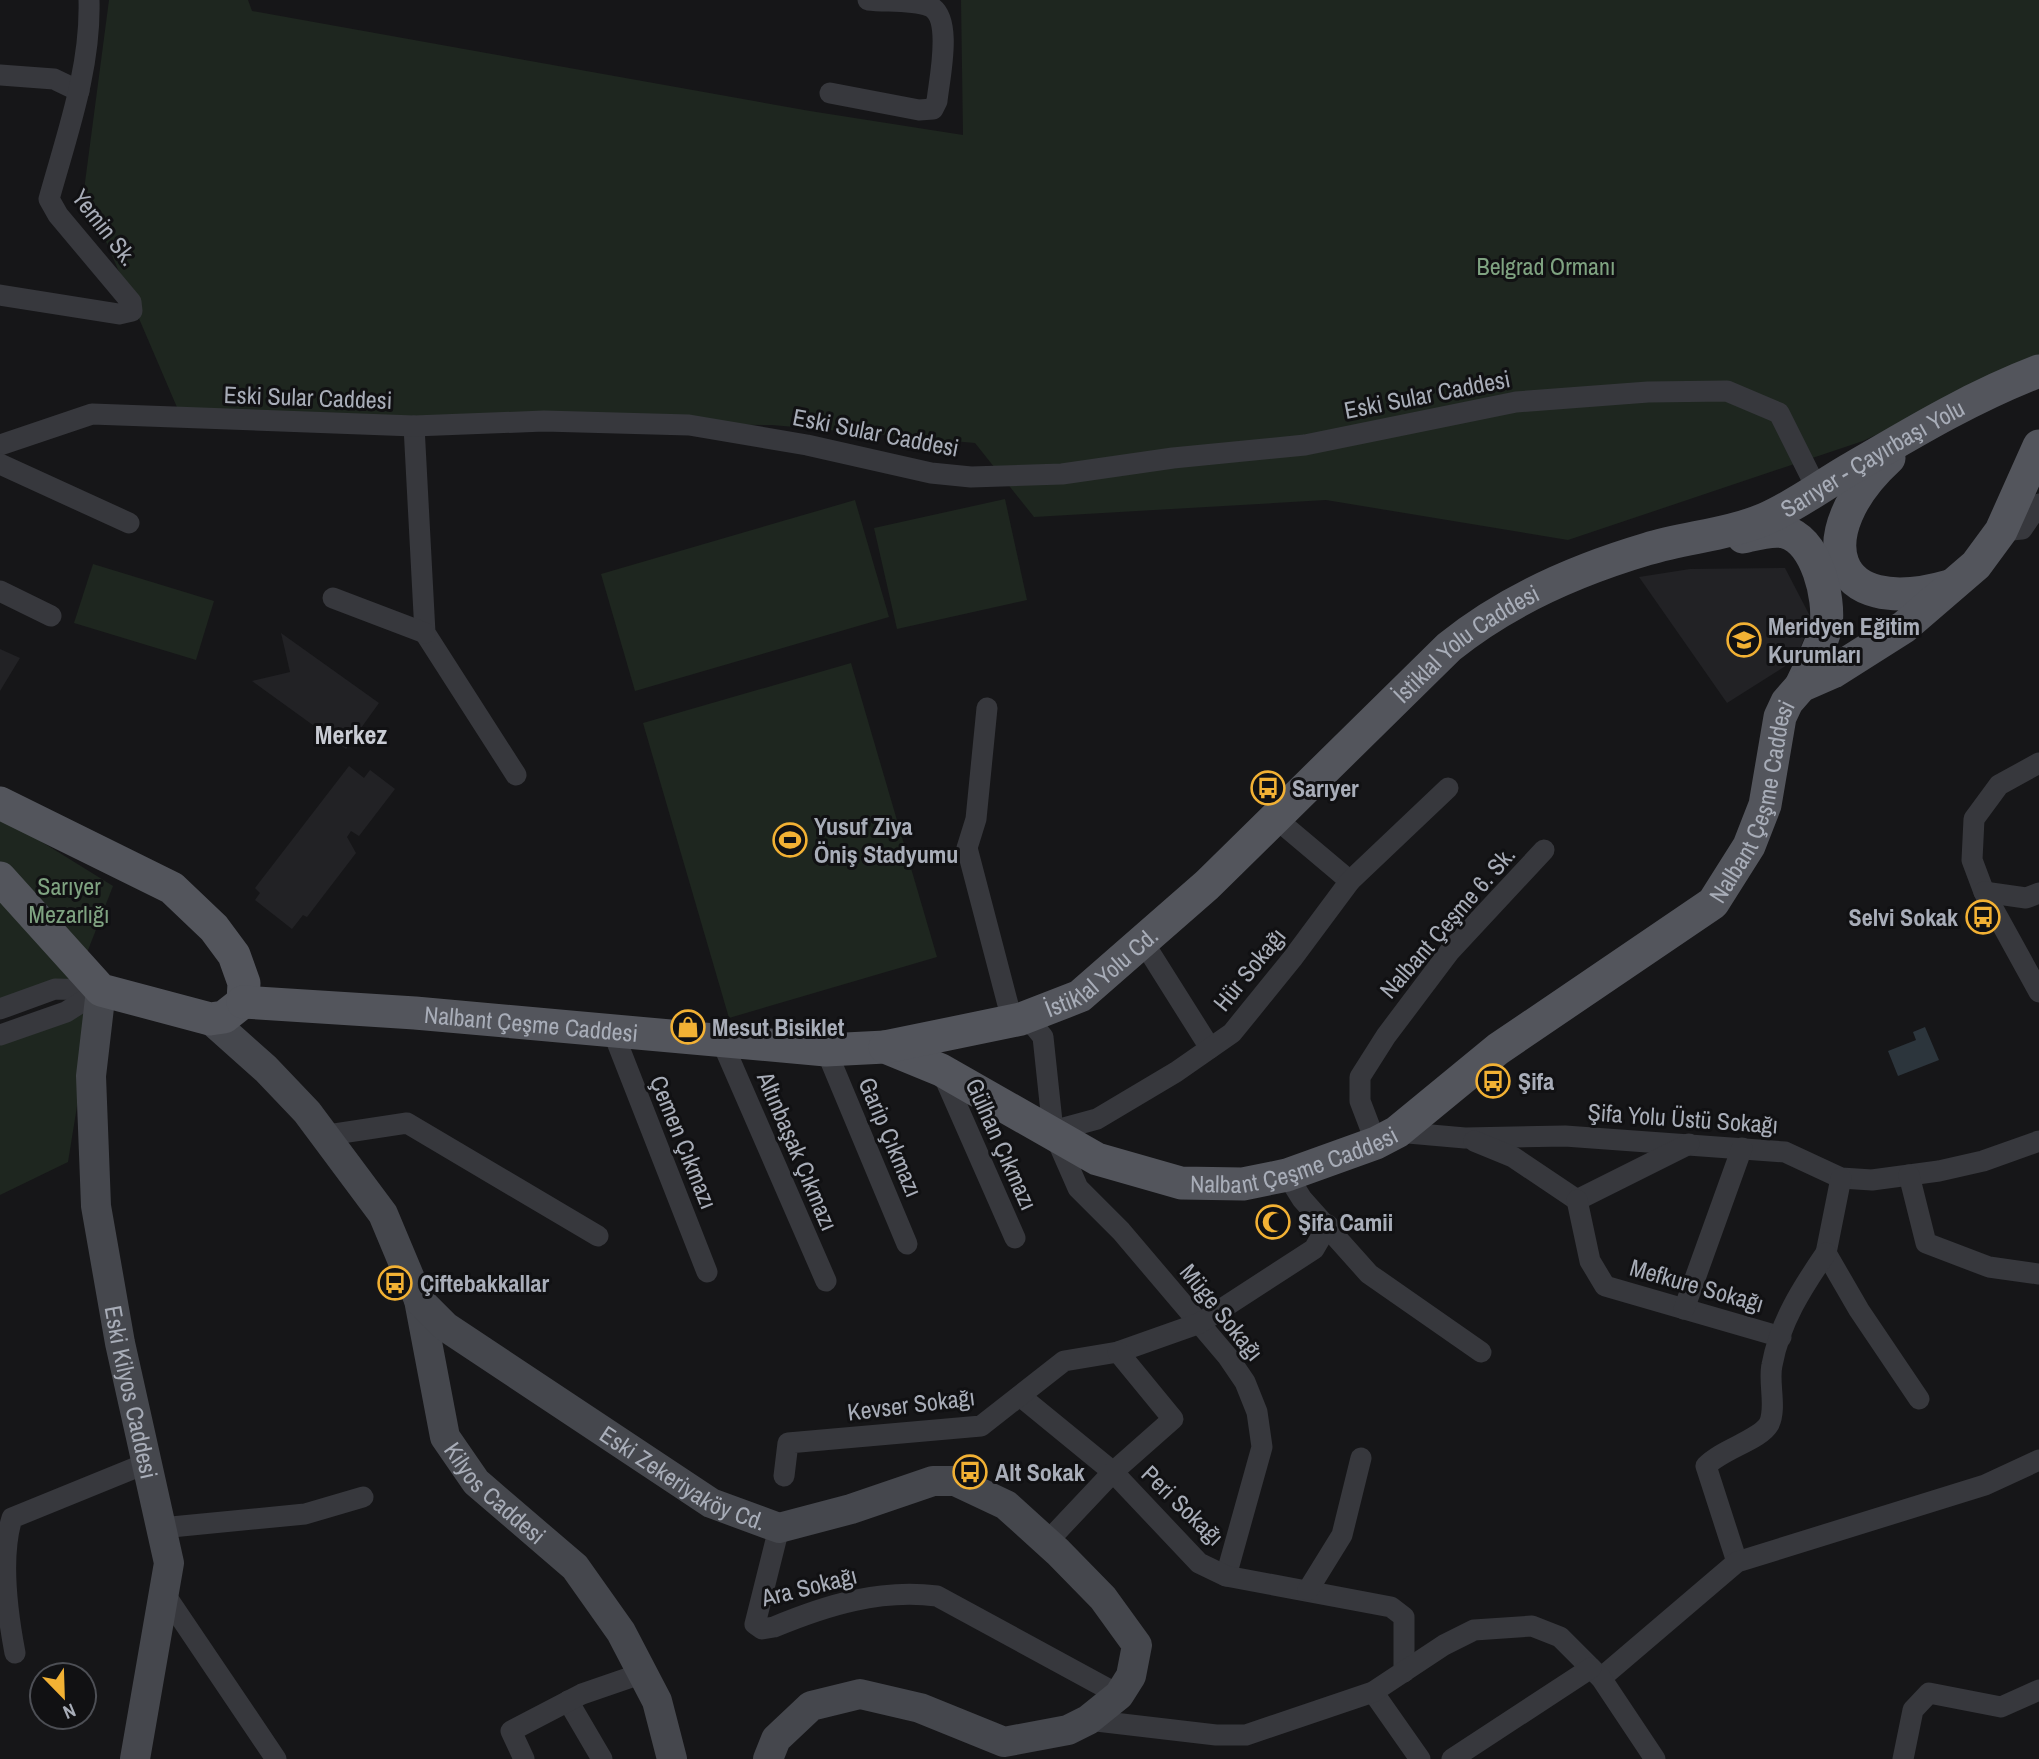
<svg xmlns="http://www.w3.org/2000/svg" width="2039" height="1759" viewBox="0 0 2039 1759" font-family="'Archivo Narrow',sans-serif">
<rect width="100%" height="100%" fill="#161618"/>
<g fill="#222225">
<polygon points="1785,568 1812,620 1795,660 1727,703 1639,577 1690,569"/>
<polygon points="281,633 379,703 346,749 252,681 290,672"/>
<polygon points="0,649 20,658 0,691"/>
<polygon points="349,766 364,778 370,770 395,789 359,836 351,831 347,837 356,853 307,917 303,915 292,929 255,900 260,893 255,888"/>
</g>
<g fill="#1e261f">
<polygon points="109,0 248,0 252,11 810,111 963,135 961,0 2039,0 2039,358 1863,441 1568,540 1326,500 1034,517 975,443 772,425 182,419 84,190"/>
<polygon points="1005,499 1027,600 897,629 874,528"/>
<polygon points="855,500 889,617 635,691 601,574"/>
<polygon points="93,564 214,601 196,660 74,623"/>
<polygon points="851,663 937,957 729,1018 643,723"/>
<polygon points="0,816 113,886 83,963 0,878"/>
<polygon points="0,900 81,980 0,1003"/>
<polygon points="94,1001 68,1162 0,1195 0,1038"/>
</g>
<polygon fill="#2c353c" points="1925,1027 1939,1060 1898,1076 1888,1051 1916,1040 1913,1032"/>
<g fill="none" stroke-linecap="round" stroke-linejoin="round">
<g stroke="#37383d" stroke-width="21">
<polyline points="0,75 54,79 79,91"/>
<path d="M830 93 919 110 933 109 937 101C939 80 954 16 929 6 912 0 886 2 868 0"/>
<path d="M0 295 119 314 132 311 131 302 58 215 49 199C67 134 91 68 89 0"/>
<polyline points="414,426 425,633 516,775"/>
<polyline points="0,445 92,414 414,426 544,421 689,425 807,445 931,473 971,477 1062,474 1173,458 1305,445 1516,402 1648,392 1727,391 1779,413 1817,489"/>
<polyline points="0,464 129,523"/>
<polyline points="2001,531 2022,529 2039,504"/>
<polyline points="0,591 51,616"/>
<polyline points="333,598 425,633"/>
<polyline points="987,708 976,819 967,848 1012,1020"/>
<polyline points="2039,763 1999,785 1974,819 1972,860 1984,892 2039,992"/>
<polyline points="1274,817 1350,881"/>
<polyline points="1984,892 2026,898 2039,893"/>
<polyline points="1142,940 1210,1048"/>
<polyline points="0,1009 55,989 101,990"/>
<polyline points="1021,1019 1035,1027 1043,1037 1053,1131 1078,1188 1121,1231 1228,1357 1245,1382 1257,1412 1262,1447 1226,1576"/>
<polyline points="613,1032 707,1272"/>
<polyline points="0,1035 66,1012 101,990"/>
<polyline points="722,1042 826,1281"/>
<polyline points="826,1050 907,1244"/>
<polyline points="942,1072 1015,1238"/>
<polyline points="1053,1131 1097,1119 1176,1072 1232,1033 1292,959 1350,881 1448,788"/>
<polyline points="1397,1132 1465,1138 1565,1136 1785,1152 1841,1178 1872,1180 1939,1171 1983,1161 2039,1141"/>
<polyline points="328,1135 407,1123 598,1236"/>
<polyline points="1474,1141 1513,1157 1577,1200 1689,1144"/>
<polyline points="1376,1143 1360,1101 1360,1077 1386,1036 1450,951 1544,850"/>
<polyline points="1287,1175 1302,1199 1369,1274 1481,1352"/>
<polyline points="1909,1175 1926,1243 1989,1267 2039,1274"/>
<polyline points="1841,1178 1826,1253 1859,1310 1919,1399"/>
<polyline points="1577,1200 1590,1261 1605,1286 1781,1337"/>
<polyline points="1684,1309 1742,1148"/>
<polyline points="1020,1396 1113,1472 1199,1563 1226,1576 1391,1607 1404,1617 1404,1672"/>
<polyline points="784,1476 788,1443 981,1426 1064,1361 1118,1352 1200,1323 1314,1249 1328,1225"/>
<polyline points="161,1528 305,1514 363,1497"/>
<path d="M779 1528 755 1624 762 1629 774 1627C827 1605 879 1589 937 1596L1119 1695"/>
<polyline points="1047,1542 1113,1472 1173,1419 1118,1352"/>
<path d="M1737 1562 1706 1466C1722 1449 1760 1440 1769 1424 1777 1408 1768 1382 1772 1365 1780 1322 1802 1288 1826 1253"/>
<polyline points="1308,1590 1342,1535 1361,1458"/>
<polyline points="164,1593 276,1759"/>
<path d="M15 1653C7 1611 0 1557 12 1518L147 1463"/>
<polyline points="1601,1678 1737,1562 1985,1485 2039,1460"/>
<polyline points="1373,1692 1420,1759"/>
<polyline points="568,1701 602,1759"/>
<polyline points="1088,1720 1216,1735 1246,1735 1373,1692 1444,1645 1474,1630 1532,1626 1560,1637 1601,1678 1655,1759"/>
<polyline points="524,1759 511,1731 582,1694 643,1673"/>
<polyline points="1452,1759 1591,1668"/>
<polyline points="1903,1759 1913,1710 1929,1693 2001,1707 2039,1690"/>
</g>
<g stroke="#45474d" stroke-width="30">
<path id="s1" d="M101 990 91 1076 96 1206 120 1343 169 1563 135 1759"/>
<path id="s2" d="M210 1019 266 1069 307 1112 383 1214 419 1300 445 1437 476 1482 575 1567 621 1632 657 1701 672 1759"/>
<path id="s3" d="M419 1300 446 1327 711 1503 779 1528 851 1509 933 1481H955L1006 1505 1058 1552 1103 1598 1137 1645 1131 1676 1119 1695 1088 1720 1068 1730 1004 1742 920 1708 860 1694 811 1706 776 1739 768 1759"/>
</g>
<g stroke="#53555c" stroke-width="33">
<path d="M1889 458C1807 533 1828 621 1949 586"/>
<path d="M1743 537C1756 534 1772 529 1785 532 1817 541 1830 598 1826 626 1822 646 1809 668 1801 686"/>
<polyline points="0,803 172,888 214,928 234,955 244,983 243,1002"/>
<polyline points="0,878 101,990 210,1019 224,1017 243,1002"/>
<path id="s4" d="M243 1002 415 1013 826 1050 885 1047 941 1070 1097 1159 1181 1183 1243 1184 1287 1175 1376 1143 1397 1132 1498 1049 1713 903 1749 846 1765 805 1780 717 1787 702 1801 686 1833 672 1904 627 1976 565 2001 531 2039 446"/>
<path id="s5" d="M885 1047 1021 1019 1080 996 1207 885 1449 647C1507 600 1576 570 1647 549 1686 537 1727 535 1765 519 1793 507 1820 487 1847 471 1910 434 1971 397 2039 371"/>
</g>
</g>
<defs>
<symbol id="school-ring" viewBox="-11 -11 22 22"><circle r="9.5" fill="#111113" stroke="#f2b134" stroke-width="1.5"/><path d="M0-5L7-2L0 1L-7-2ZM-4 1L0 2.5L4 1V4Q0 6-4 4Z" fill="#f2b134"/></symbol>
<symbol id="bus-ring" viewBox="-11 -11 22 22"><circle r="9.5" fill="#111113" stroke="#f2b134" stroke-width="1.5"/><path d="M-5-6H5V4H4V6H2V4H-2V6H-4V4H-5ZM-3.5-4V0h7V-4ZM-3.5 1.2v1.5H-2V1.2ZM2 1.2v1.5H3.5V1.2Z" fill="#f2b134"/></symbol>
<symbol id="stadium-ring" viewBox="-11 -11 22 22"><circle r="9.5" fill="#111113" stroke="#f2b134" stroke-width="1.5"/><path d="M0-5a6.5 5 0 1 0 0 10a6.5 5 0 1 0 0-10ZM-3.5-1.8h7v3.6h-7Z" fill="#f2b134"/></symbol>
<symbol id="shop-ring" viewBox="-11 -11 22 22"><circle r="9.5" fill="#111113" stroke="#f2b134" stroke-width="1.5"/><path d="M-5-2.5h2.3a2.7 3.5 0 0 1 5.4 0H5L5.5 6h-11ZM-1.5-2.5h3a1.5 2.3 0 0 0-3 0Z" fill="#f2b134"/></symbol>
<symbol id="mosque-ring" viewBox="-11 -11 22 22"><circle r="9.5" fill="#111113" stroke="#f2b134" stroke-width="1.5"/><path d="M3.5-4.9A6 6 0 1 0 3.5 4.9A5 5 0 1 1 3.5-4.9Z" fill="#f2b134"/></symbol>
</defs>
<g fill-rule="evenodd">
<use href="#school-ring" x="1725" y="621" width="38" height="38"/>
<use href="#bus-ring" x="1249" y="769" width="38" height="38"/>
<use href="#stadium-ring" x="771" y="821" width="38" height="38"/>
<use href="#bus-ring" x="1964" y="898" width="38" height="38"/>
<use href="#shop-ring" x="669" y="1008" width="38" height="38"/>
<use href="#bus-ring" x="1474" y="1062" width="38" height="38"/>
<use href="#mosque-ring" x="1254" y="1203" width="38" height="38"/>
<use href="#bus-ring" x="376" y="1264" width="38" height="38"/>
<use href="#bus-ring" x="951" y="1453" width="38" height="38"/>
</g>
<g text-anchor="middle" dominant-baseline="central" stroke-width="6" stroke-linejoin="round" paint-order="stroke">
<g font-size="24" fill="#a8adb8" stroke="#111113">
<text transform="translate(105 227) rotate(52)">Yemin Sk.</text>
<text transform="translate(1427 394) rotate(-11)">Eski Sular Caddesi</text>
<text transform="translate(308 397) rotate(2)">Eski Sular Caddesi</text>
<text transform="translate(876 432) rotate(11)">Eski Sular Caddesi</text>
<text stroke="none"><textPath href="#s5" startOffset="1178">Sarıyer - Çayırbaşı Yolu</textPath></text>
<text stroke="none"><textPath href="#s5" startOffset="726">İstiklal Yolu Caddesi</textPath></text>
<text stroke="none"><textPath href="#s4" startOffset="1698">Nalbant Çeşme Caddesi</textPath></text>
<text transform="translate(1447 922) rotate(-49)">Nalbant Çeşme 6. Sk.</text>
<text stroke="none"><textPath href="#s5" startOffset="233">İstiklal Yolu Cd.</textPath></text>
<text transform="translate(1249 969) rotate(-51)">Hür Sokağı</text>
<text stroke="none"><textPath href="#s4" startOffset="289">Nalbant Çeşme Caddesi</textPath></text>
<text transform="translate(1683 1118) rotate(4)">Şifa Yolu Üstü Sokağı</text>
<text transform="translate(891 1137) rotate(67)">Garip Çıkmazı</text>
<text transform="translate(684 1142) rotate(68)">Çemen Çıkmazı</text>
<text transform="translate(1002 1144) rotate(66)">Gülhan Çıkmazı</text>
<text transform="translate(798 1151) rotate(67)">Altınbaşak Çıkmazı</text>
<text stroke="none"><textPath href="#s4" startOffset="1088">Nalbant Çeşme Caddesi</textPath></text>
<text transform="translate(1697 1285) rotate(16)">Mefkure Sokağı</text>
<text transform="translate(1222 1312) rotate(51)">Müge Sokağı</text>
<text stroke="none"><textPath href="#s1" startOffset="406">Eski Kilyos Caddesi</textPath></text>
<text transform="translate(911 1404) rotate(-7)">Kevser Sokağı</text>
<text stroke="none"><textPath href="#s3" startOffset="320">Eski Zekeriyaköy Cd.</textPath></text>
<text stroke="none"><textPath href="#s2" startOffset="570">Kilyos Caddesi</textPath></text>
<text transform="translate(1183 1505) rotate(44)">Peri Sokağı</text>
<text transform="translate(809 1586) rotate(-14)">Ara Sokağı</text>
</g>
<g font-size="24" fill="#7fa381" stroke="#111113">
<text x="1546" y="266">Belgrad Ormanı</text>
<text x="69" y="886">Sarıyer<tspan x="69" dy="28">Mezarlığı</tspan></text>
</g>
<g font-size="24" font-weight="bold" fill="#a8adb8" stroke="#111113" text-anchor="start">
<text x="1768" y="626">Meridyen Eğitim<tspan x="1768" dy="28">Kurumları</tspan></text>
<text x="1292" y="788">Sarıyer</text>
<text x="814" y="826">Yusuf Ziya<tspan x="814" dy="28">Öniş Stadyumu</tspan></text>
<text x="1958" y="917" text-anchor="end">Selvi Sokak</text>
<text x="712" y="1027">Mesut Bisiklet</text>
<text x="1518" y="1081">Şifa</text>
<text x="1298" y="1222">Şifa Camii</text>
<text x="420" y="1283">Çiftebakkallar</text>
<text x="995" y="1472">Alt Sokak</text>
</g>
<g font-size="26" font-weight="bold" fill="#c9ccd4" stroke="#111113">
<text x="351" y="734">Merkez</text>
</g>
</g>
<g transform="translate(63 1696) rotate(157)"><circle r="33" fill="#111113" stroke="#4d4f55" stroke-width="2"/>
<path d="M0-5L12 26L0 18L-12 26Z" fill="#f2b134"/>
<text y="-10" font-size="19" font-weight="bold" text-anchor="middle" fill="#a8adb8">N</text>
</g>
</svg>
